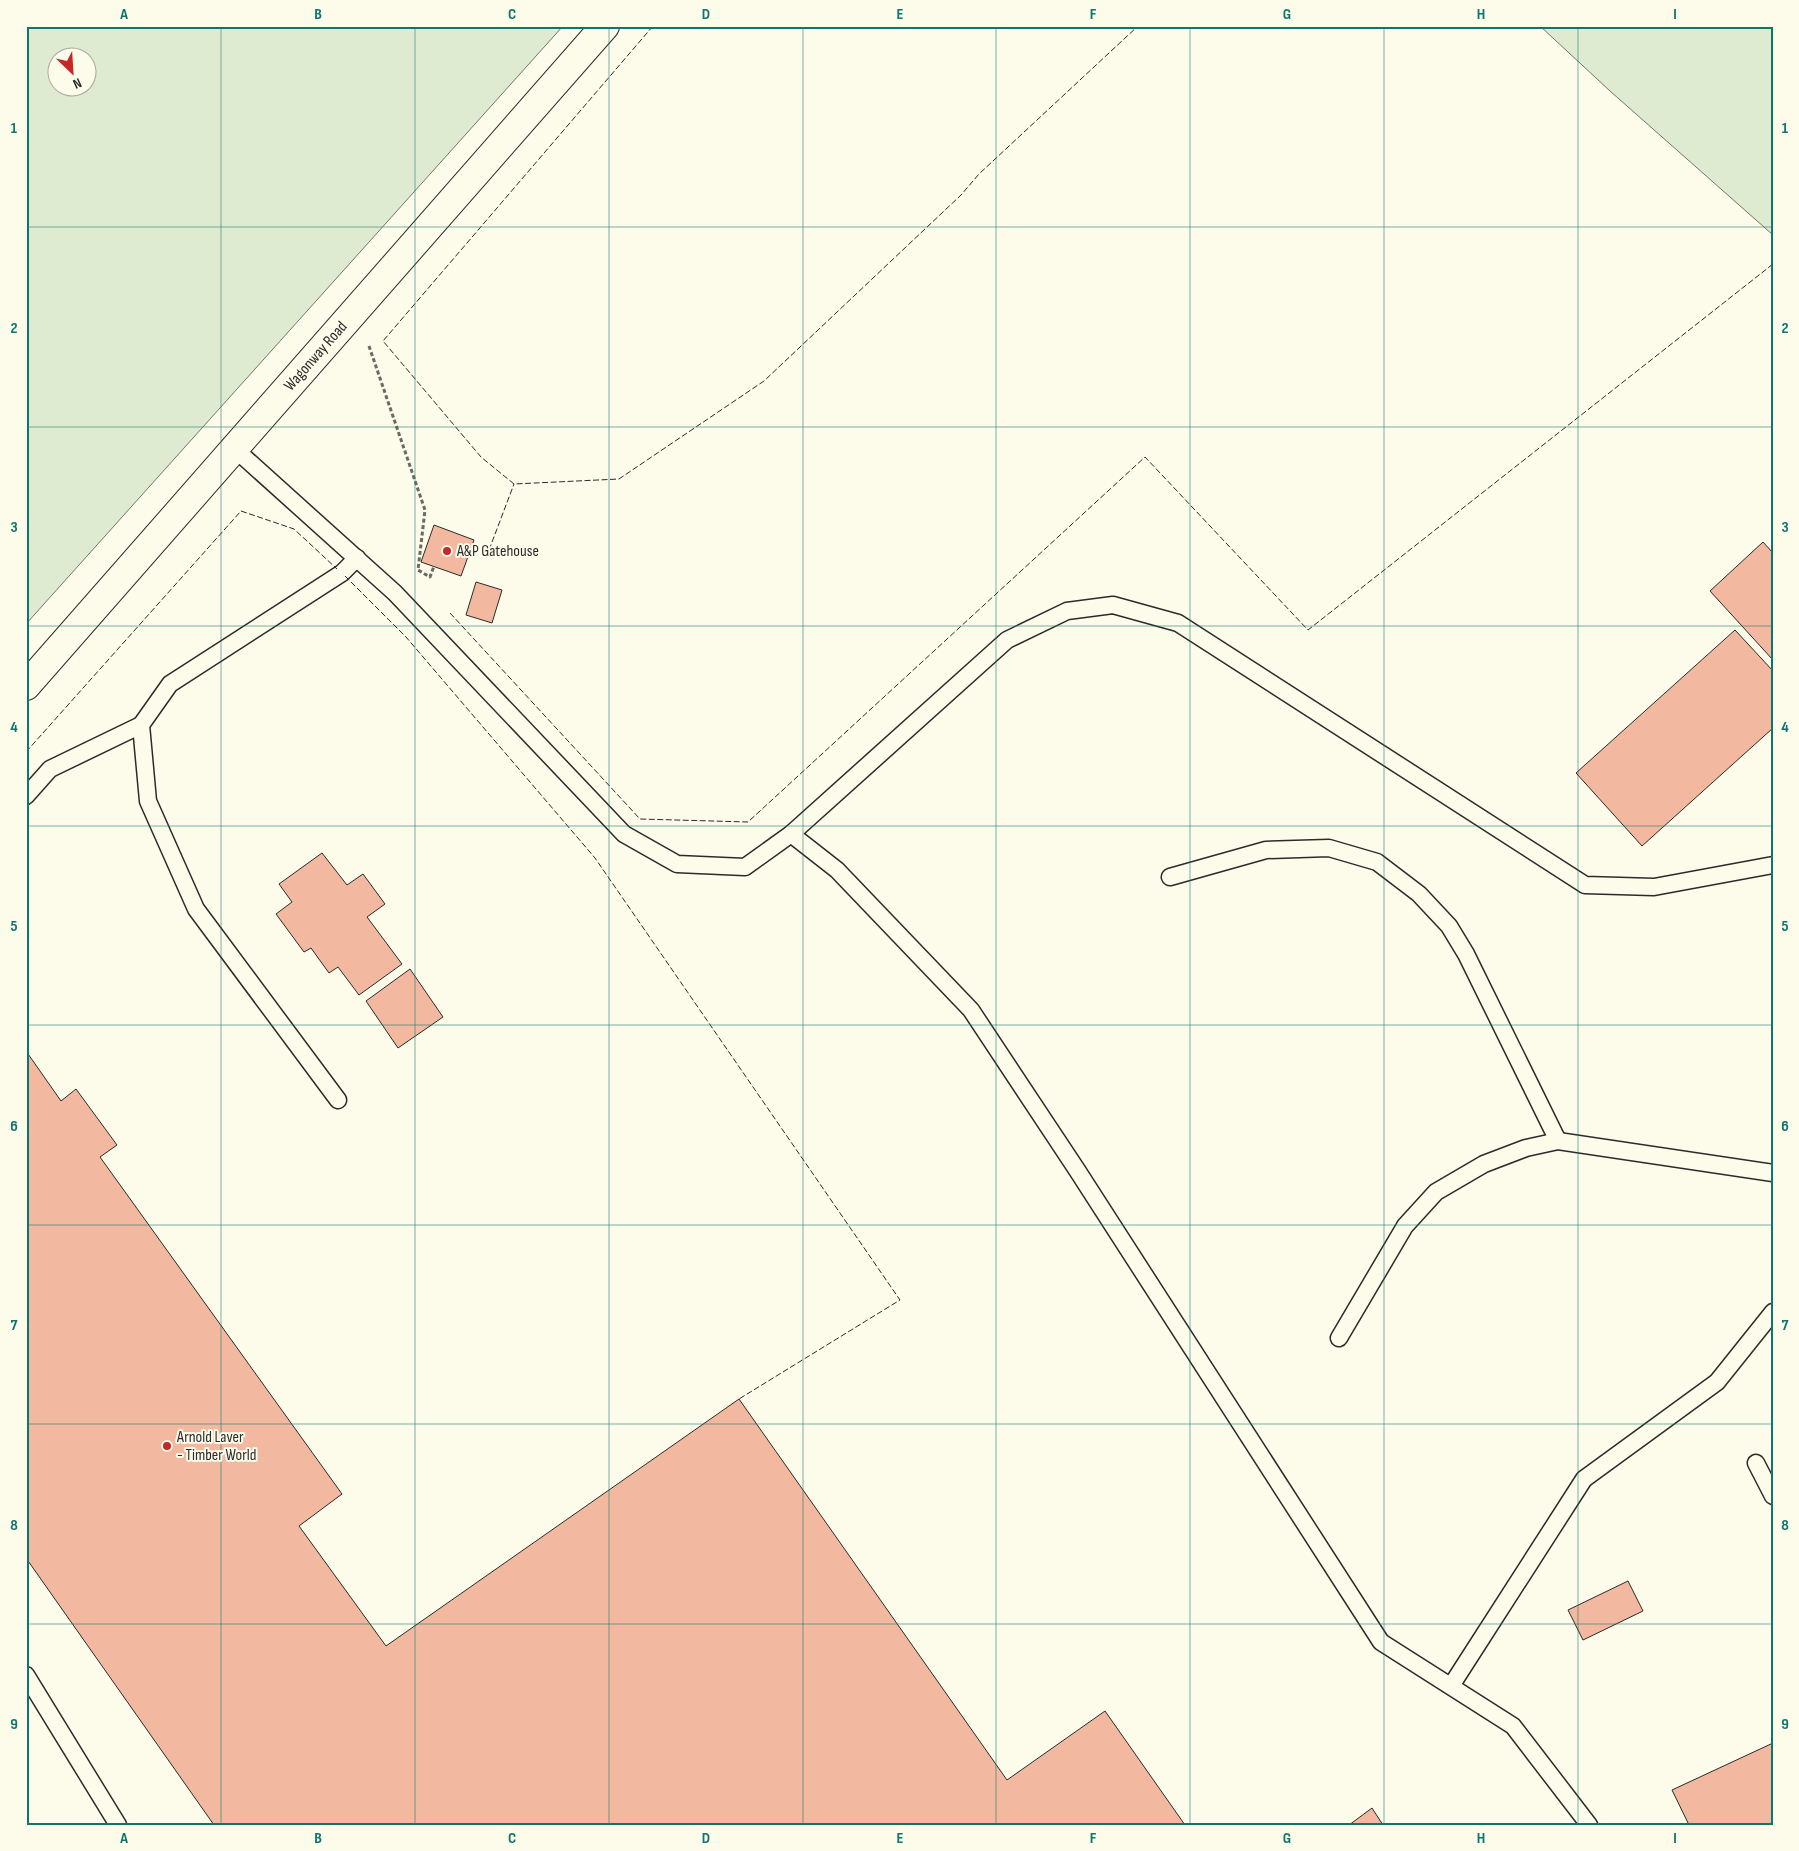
<svg xmlns="http://www.w3.org/2000/svg" width="1799" height="1851" viewBox="0 0 1799 1851" font-family="'Sofia Sans Condensed',sans-serif">
<rect width="100%" height="100%" fill="#fdfbea"/>
<g fill="#deebd1" stroke="#74746e" fill-rule="evenodd">
<path d="M26 26H563L26 624ZM58 58H88V88H58Z"/>
<polygon points="1540,26 1773,26 1773,235 1610,91"/>
</g>
<g fill="#f2b8a0" stroke="#2b2b2b">
<polygon points="434,525 474,540 461,576 421,562"/>
<polygon points="1763,542 1773,553 1773,660 1710,591"/>
<polygon points="476,582 502,590 492,623 466,615"/>
<polygon points="1735,630 1773,671 1773,728 1642,846 1576,773"/>
<polygon points="322,853 347,885 363,874 385,904 367,917 402,964 359,995 338,967 329,973 311,948 304,952 276,914 292,902 279,884"/>
<polygon points="410,969 443,1017 398,1048 366,1001"/>
<polygon points="26,1051 61,1101 76,1089 117,1145 100,1157 342,1494 299,1526 386,1646 739,1399 1007,1780 1105,1711 1185,1825 214,1825 26,1558"/>
<polygon points="1628,1581 1643,1611 1583,1640 1568,1610"/>
<polygon points="1773,1743 1773,1825 1689,1825 1672,1790"/>
<polygon points="1372,1808 1383,1825 1349,1825"/>
</g>
<g fill="none" stroke-linecap="round" stroke-linejoin="round">
<defs>
<g id="lane">
<polyline points="235,449 395,593 624,834 677,864 745,867 791,834 1007,640 1067,611 1113,605 1178,623 1585,885 1654,887 1773,865"/>
<polyline points="26,796 50,769 141,725"/>
<polyline points="791,834 837,870 971,1010 1077,1170 1381,1642 1513,1726 1589,1825"/>
<polyline points="1170,877 1266,850 1329,848 1377,862 1419,894 1449,926 1466,954 1558,1141"/>
<polyline points="338,1100 196,909 148,801 141,725 170,684 342,573 357,558"/>
<polyline points="1339,1338 1405,1226 1436,1192 1484,1164 1526,1148 1558,1141 1773,1173"/>
<polyline points="1756,1463 1773,1496"/>
<polyline points="26,1675 118,1825"/>
<polyline points="1451,1686 1584,1479 1717,1382 1773,1312"/>
</g>
<g id="secondary">
<path id="s1" d="M26 686 605 26"/>
</g>
</defs>
<use href="#lane" stroke="#2b2b2b" stroke-width="19"/>
<use href="#secondary" stroke="#2b2b2b" stroke-width="30"/>
<polyline stroke="#6a6964" stroke-width="3" stroke-dasharray="4 2.5" stroke-linecap="butt" points="369,346 425,510 418,570 430,577 434,566"/>
<use href="#lane" stroke="#fdfbea" stroke-width="16"/>
<use href="#secondary" stroke="#fdfbea" stroke-width="28"/>
<g stroke="#2b2b2b" stroke-width="1" stroke-dasharray="6 2.5" stroke-linecap="butt">
<polyline points="653,26 383,341 481,457 514,484 619,479 764,381 961,195 979,174 1138,26"/>
<polyline points="486,558 514,484"/>
<polyline points="345,576 406,637 595,858 900,1300 739,1399"/>
<polyline points="450,613 640,819 748,822 1145,457 1308,630 1773,264"/>
<polyline points="26,752 241,511 294,529 337,569"/>
</g>
</g>
<path fill="none" stroke="#0f766e" stroke-width="1" stroke-opacity="0.55" d="M221 26V1825M415 26V1825M609 26V1825M803 26V1825M996 26V1825M1190 26V1825M1384 26V1825M1578 26V1825M26 227H1773M26 427H1773M26 626H1773M26 826H1773M26 1025H1773M26 1225H1773M26 1424H1773M26 1624H1773"/>
<g fill="#c62828" stroke="#fdfbea" stroke-width="2">
<circle cx="447" cy="551" r="5"/>
<circle cx="167" cy="1446" r="5"/>
</g>
<g text-anchor="middle" dominant-baseline="central" stroke-width="4" stroke-linejoin="round" paint-order="stroke">
<g font-size="16" fill="#2b2b2b" stroke="#fdfbea">
<text stroke="none"><textPath href="#s1" startOffset="439">Wagonway Road</textPath></text>
</g>
<g font-size="16" fill="#2b2b2b" stroke="#fdfbea" text-anchor="start">
<text x="457" y="551">A&amp;P Gatehouse</text>
<text x="177" y="1437">Arnold Laver<tspan x="177" dy="18">- Timber World</tspan></text>
</g>
</g>
<rect width="1799" height="1851" fill="none" stroke="#fdfbea" stroke-width="55"/>
<g transform="translate(72 72) rotate(155)"><circle r="24" fill="#fdfbea" stroke="#a9a89e"/>
<path d="M0-4L9 19L0 12L-9 19Z" fill="#c62828"/>
<text y="-8" font-size="14" font-weight="bold" text-anchor="middle" fill="#2b2b2b">N</text>
</g>
<rect x="28" y="28" width="1744" height="1796" fill="none" stroke="#0f766e" stroke-width="2"/>
<g font-size="16" text-anchor="middle" font-weight="bold" fill="#0f766e">
<text x="124" y="19">A</text>
<text x="318" y="19">B</text>
<text x="512" y="19">C</text>
<text x="706" y="19">D</text>
<text x="900" y="19">E</text>
<text x="1093" y="19">F</text>
<text x="1287" y="19">G</text>
<text x="1481" y="19">H</text>
<text x="1675" y="19">I</text>
<text x="14" y="133">1</text>
<text x="1785" y="133">1</text>
<text x="14" y="333">2</text>
<text x="1785" y="333">2</text>
<text x="14" y="532">3</text>
<text x="1785" y="532">3</text>
<text x="14" y="732">4</text>
<text x="1785" y="732">4</text>
<text x="14" y="931">5</text>
<text x="1785" y="931">5</text>
<text x="14" y="1131">6</text>
<text x="1785" y="1131">6</text>
<text x="14" y="1330">7</text>
<text x="1785" y="1330">7</text>
<text x="14" y="1530">8</text>
<text x="1785" y="1530">8</text>
<text x="14" y="1729">9</text>
<text x="1785" y="1729">9</text>
<text x="124" y="1843">A</text>
<text x="318" y="1843">B</text>
<text x="512" y="1843">C</text>
<text x="706" y="1843">D</text>
<text x="900" y="1843">E</text>
<text x="1093" y="1843">F</text>
<text x="1287" y="1843">G</text>
<text x="1481" y="1843">H</text>
<text x="1675" y="1843">I</text>
</g>
</svg>
